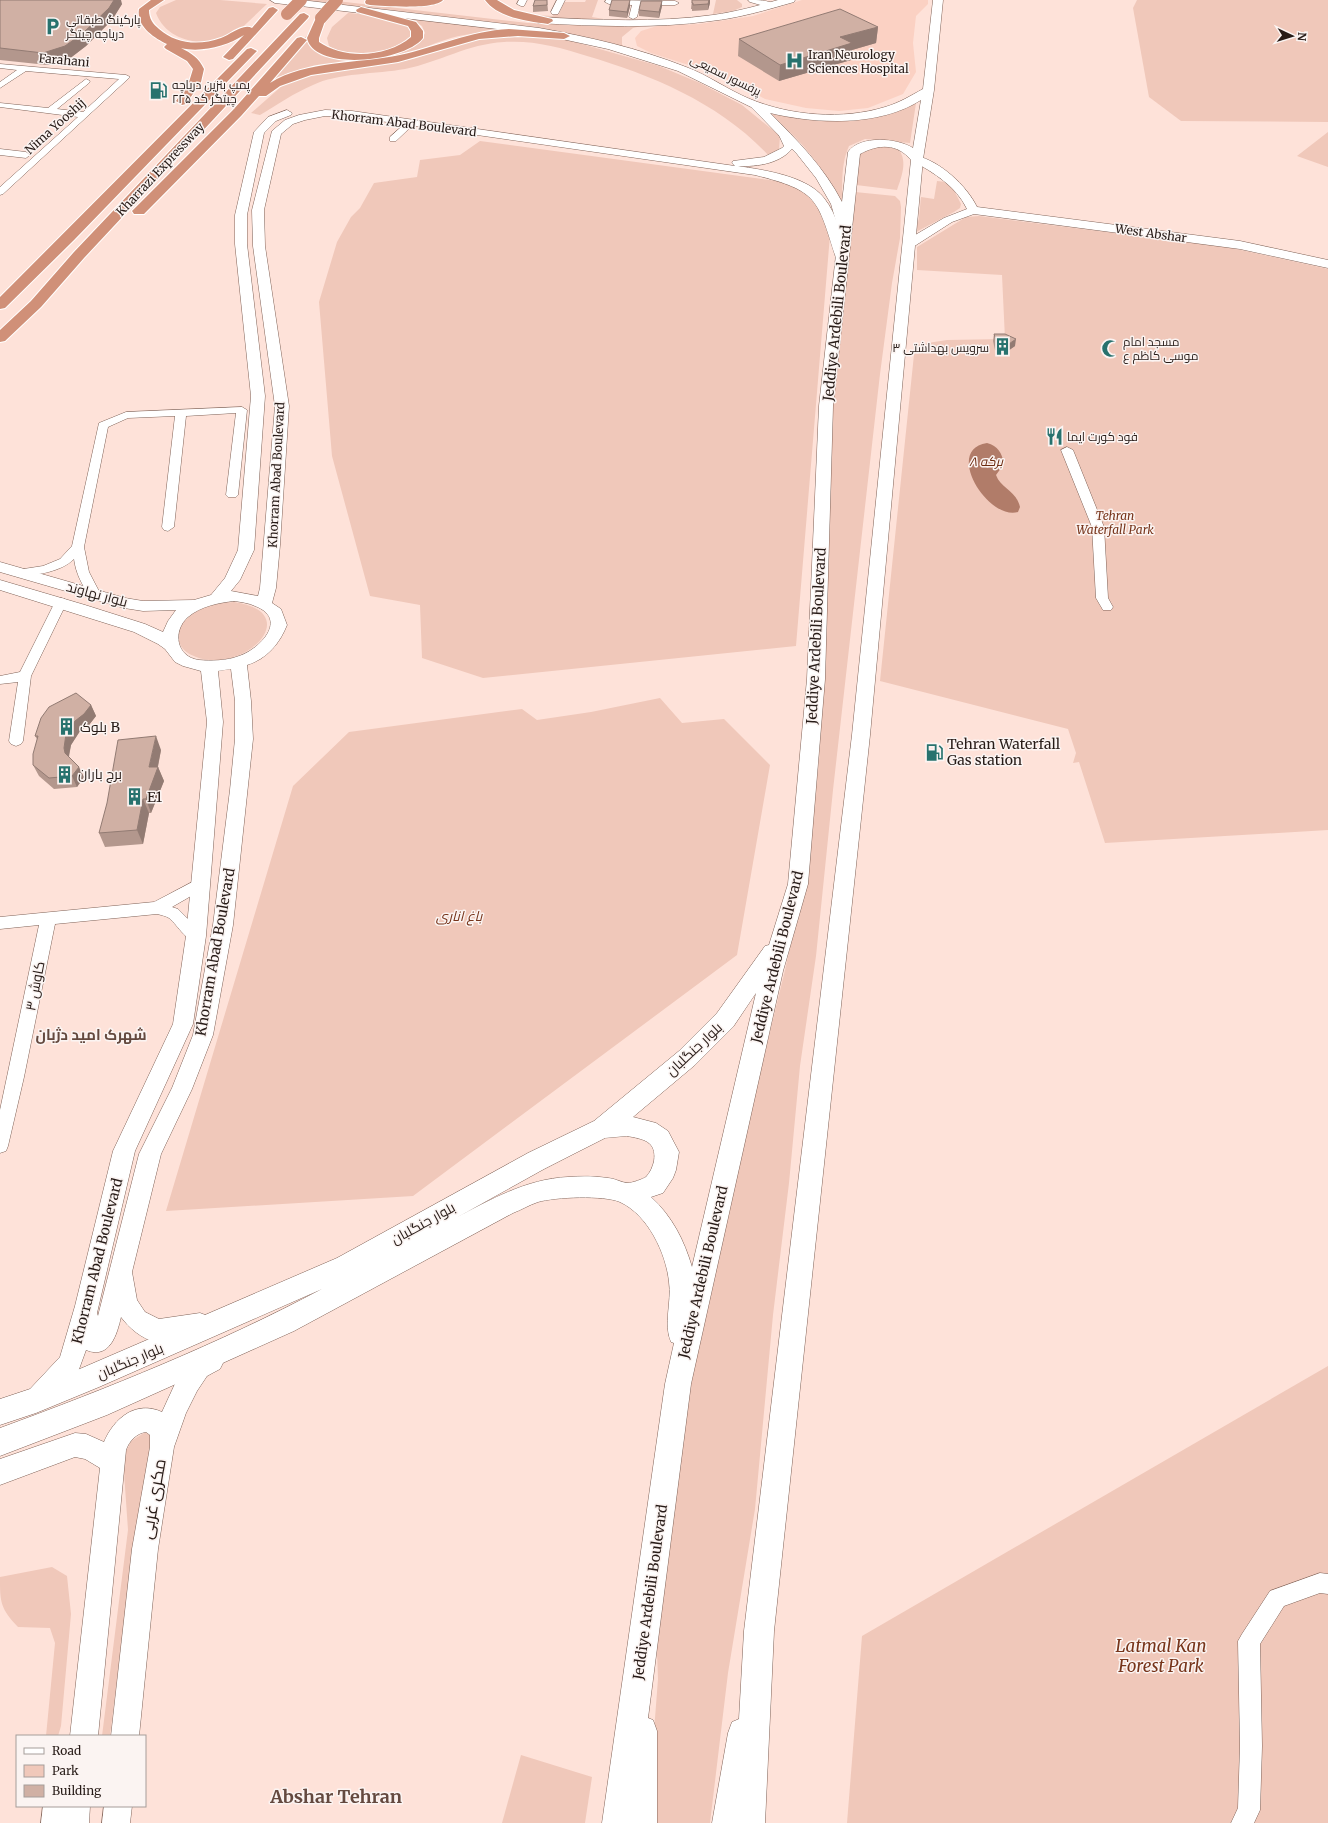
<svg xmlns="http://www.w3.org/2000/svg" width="1328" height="1823" viewBox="0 0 1328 1823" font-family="Merriweather,Cairo,serif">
<rect width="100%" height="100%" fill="#fee2d9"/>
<polygon fill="#fbd1c3" points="802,0 928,0 928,4 916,16 913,43 916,72 903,94 868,108 839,111 806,108 765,99 740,85 701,69 651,53 637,46 635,38 641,31 657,26 699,24 753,16"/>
<g fill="#f0c8ba">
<path d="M176 0H220L267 4C255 15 243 28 230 37 226 39 219 40 215 41 192 45 165 37 156 13L160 7Z"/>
<polygon points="298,0 328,0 528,23 641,26 633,28 622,37 622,45 631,50 599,40 553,31"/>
<polygon points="586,0 598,0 592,17 610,20 553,19 533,15 553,16 553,15 559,14 564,2 585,2"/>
<polygon points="716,0 737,0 742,4 742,7 733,11 713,14"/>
<polygon points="1137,0 1328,0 1328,122 1181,121 1149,97 1133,8"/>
<path d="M348 13C365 15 403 16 413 31L410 40C384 52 356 63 329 46L327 38 332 27Z"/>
<path d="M412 19 506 30C488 32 469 33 451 38 431 44 411 54 390 58 348 65 294 63 257 88L313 29 312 45C330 49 348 56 366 58 385 61 417 51 425 33L422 26Z"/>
<path d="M499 34 561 38 659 66 700 83 742 105 780 136 779 150 768 155C721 104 652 75 587 56 560 47 532 40 504 42 467 44 440 62 405 69 377 74 337 73 313 85 294 93 277 105 260 115L251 113 283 85 304 77 413 59 471 40Z"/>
<path d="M916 103 910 143 865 139 849 146C839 168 843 195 843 219 830 183 822 165 795 137 787 129 777 123 769 114 781 113 791 118 802 119 840 124 882 121 916 103Z"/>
<polygon points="1328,132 1328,167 1297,156"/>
<polygon points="480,141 792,183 815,197 831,223 796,646 483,678 422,658 420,605 370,596 332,456 319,302 337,242 351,217 360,208 374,183 417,177 420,160 460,155"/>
<path d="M883 146 899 150C908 162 901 178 897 190L856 185 860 154 865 150Z"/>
<polygon points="937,181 947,182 953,188 961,204 960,208 954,212 916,232 919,217 921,197 934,199"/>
<polygon points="855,192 895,196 900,201 901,207 900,238 892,283 880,374 833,790 816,956 800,1066 789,1183 773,1315 755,1509 728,1673 710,1823 647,1823 658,1679 655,1599 681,1440 714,1262 785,970 802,893 809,847 819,761 822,708 831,408 844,300"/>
<polygon points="979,216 1227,247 1328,269 1328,830 1105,843 1079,762 1073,763 1076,753 1068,729 880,681 915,345 947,340 1005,339 1002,275 917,270 917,247 966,217"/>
<path d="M234 602C306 612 245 675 196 657 189 654 183 651 180 644 177 638 178 632 181 626 192 608 214 603 234 602Z"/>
<polygon points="660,698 682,723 724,719 770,765 737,955 413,1196 166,1211 293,786 349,732 522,709 537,720 591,712"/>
<polygon points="1328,1366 1328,1823 847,1823 862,1636"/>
<polygon points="152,1432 156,1444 134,1541 110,1736 102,1736 128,1530 123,1458 131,1441 144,1433"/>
<path d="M52 1567 67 1576 71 1614 61 1726 58 1736H46L55 1643 50 1628 18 1627C0 1608 0 1602 0 1577Z"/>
<polygon points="521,1755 592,1777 585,1823 502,1823"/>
</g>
<path fill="#b17c69" d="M987 443C998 446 1002 453 1004 464L996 475C1001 489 1016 490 1020 507L1018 512C989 521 943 450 987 443Z"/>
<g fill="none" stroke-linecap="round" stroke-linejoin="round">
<defs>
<g id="minor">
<polygon points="519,0 527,0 524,6 521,6 517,4"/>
<polygon points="557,0 565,0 558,14 552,14 551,12"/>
<polygon points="606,0 675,1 679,3 675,5 640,5 637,17 633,19 629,17 632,5 609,4 605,2"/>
<polygon points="0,64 126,75 130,77 3,194 0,195 0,187 78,117 0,107 0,103 48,108 86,79 90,81 89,83 57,109 83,112 119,79 26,71 0,88 0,82 17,70 0,68"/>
<polygon points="409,120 412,120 416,122 396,141 390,141 390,137"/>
<polygon points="0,149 26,152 30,155 26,158 0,155"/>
<path d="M242 407 247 410 238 495 236 497H228L226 495 236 413 186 416 174 527 168 531 164 530 162 527 175 416 128 418 108 427 84 547 89 572 101 595 99 598H91C82 585 76 574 74 559 61 572 39 574 21 577L17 576 15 573 17 570 43 566 60 559 72 546 99 423 126 412Z"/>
<polygon points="1067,447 1073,450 1104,527 1108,598 1113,607 1111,610 1103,610 1096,598 1092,527 1061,450"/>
<polygon points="61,598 65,599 67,602 31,676 23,741 21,744 16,746 11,744 9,741 18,682 0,684 0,676 20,672 55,602 57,599"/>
<path d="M200 878 205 880 207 884 205 888 172 907 178 909 201 932 204 936 201 940C187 945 179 926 169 918 166 916 161 915 157 914L55 924 24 1077 8 1146 6 1151 0 1153V1110L39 925 0 929V917L154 902Z"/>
<polygon points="1320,1573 1328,1574 1328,1594 1320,1593 1284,1606 1260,1644 1262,1746 1260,1810 1254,1823 1231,1823 1238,1808 1240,1746 1238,1641 1242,1634 1270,1591"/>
<polygon points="43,1806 65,1806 63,1823 41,1823"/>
</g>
<g id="tertiary">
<path d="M748 0C757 0 769 0 776 5L771 8 750 2Z"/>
<path d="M287 110 292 113 291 115 276 121 264 133 247 215V244L265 396 254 550 240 580 231 591 258 596 260 588 275 406 253 246 252 210 272 131 285 120 299 115 325 110 352 111 735 166 732 163 733 161 764 157 782 148 784 146 777 131 782 128 787 131 794 146C783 163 758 167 738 166 764 170 807 176 824 198 837 214 842 238 848 258L842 262 836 258C817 199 819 191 755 175L352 117 325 116 305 120 293 124 281 134 264 210 265 246 289 406 280 545 276 588 272 603 281 609 287 625C280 643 267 659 247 665L251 701 253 739 233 925 213 1035 192 1089 161 1154 132 1272 137 1300 145 1312 159 1319 200 1313 208 1316 212 1324 208 1332C199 1335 164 1344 156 1342 142 1339 129 1328 121 1317 117 1334 110 1360 86 1350L78 1372 48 1405 39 1409 30 1405 27 1397 30 1389 60 1357 75 1306 113 1151 173 1024 186 936 207 722 201 671 183 666 175 662 165 649 158 644 134 632 0 590V580L85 605 145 624 163 632 168 621 176 610 143 611 124 608 0 572V562L125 598 143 601 194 600 211 595 225 578 238 550 251 396 235 244V215L254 132 268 117ZM234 601C241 602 249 603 255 606 289 619 260 649 239 656 226 661 212 661 199 660 176 657 172 631 188 617 201 606 218 603 234 601ZM231 669 235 701V739L230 790 213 925 193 1035 172 1088 139 1154 98 1316 97 1313 135 1151 193 1024 206 936 223 722 218 671Z"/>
<path d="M917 156C940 161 967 186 977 207L1240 241 1328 260V268L1240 249 974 214 952 222 913 247H905L903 244 905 241 944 218 967 209C956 186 934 173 913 161L912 159 913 157Z"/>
<path d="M212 1349 220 1353 224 1361 220 1369 207 1376 197 1391 186 1413 174 1447 158 1549 139 1736H111L132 1549 150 1447V1435L146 1432C137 1433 129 1441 126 1450L98 1736H70L100 1468 85 1459 75 1457 0 1485V1459L75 1433 86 1434 104 1442C114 1418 136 1400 162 1412L179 1375 191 1360Z"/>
<polygon points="62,1806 90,1806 89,1823 61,1823"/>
<polygon points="104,1806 132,1806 130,1823 102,1823"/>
</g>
<g id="secondary">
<path d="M270 0H301L539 28C589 37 638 48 686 67 708 75 728 90 750 99 791 116 843 120 885 107 899 103 910 96 923 89L933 0H943L934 90 923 159 870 735 774 1631 765 1823H712L728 1733 732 1722 739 1719 744 1631 852 735 911 160C897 143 878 144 860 154L833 406 825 679 808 884 783 971 691 1384 648 1718 653 1720 657 1731V1823H602L665 1384 674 1343 671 1342C663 1324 672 1302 669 1282 666 1253 648 1215 620 1202 604 1195 555 1197 538 1202 529 1205 521 1210 513 1213L294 1331 107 1415 0 1456V1428C109 1388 218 1344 322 1289L99 1387 36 1413 0 1425V1399L36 1387 82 1368 337 1258 528 1153 594 1121 679 1051 717 1013 765 946 769 945 788 884 807 679 819 406 839 228 837 225 831 204 816 178 797 154 762 118 751 107 678 71 608 49 539 34 275 3ZM921 100 913 148C897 138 860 135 848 152L842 202C824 167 797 140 770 113 816 124 879 127 921 100ZM756 993 692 1267C684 1240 672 1216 651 1197L663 1193 673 1178 676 1170 679 1152 668 1131 656 1123 633 1117 695 1065 733 1027ZM627 1136C643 1139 657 1141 654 1161 653 1166 650 1173 646 1177 643 1179 632 1183 628 1183 622 1183 614 1178 608 1178 595 1176 581 1176 568 1177 526 1179 490 1200 454 1219L544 1169 605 1138Z"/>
<path d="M778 0H795L794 2C766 10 739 18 711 21 653 29 596 26 538 23L533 20 538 17C596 20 655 23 713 15 735 12 757 6 778 0Z"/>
</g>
<g id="trunk">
<path d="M151 0H164L149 10C149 19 153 24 159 29 176 44 199 46 221 38 230 35 243 23 252 28L269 8 273 7 278 10 233 59 229 60 223 57 244 35C227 46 201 53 181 48 191 53 199 58 204 69L201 82 186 104 182 105 176 101 189 82 193 69 187 61 166 49 164 47 167 44C154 38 136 26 139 9Z"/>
<path d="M366 0H443C435 10 384 6 370 5L366 4 365 2Z"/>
<path d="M485 0H497L514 10 552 19 553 21 548 24C528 21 498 18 485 0Z"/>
<path d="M361 7 416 22 423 31V38C405 62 314 72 307 38L316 18 321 15 326 18 319 38V42C345 60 388 57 411 37V31L408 26 357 12 356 10Z"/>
<polygon points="304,13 309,16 308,18 84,258 41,307 5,341 0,342 0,330 31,301 74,252 300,14"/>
<path d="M509 29 564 33 570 36 564 39 518 36 479 39 398 62 311 75 280 86 266 96H259L241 116 144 214H134L132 211 233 110 297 38 301 37 307 40 270 83C306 60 359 64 400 55 437 47 470 31 509 29Z"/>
<polygon points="251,48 257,51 255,53 74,240 5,308 0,309 0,297 247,49"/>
</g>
</defs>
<use href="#minor" stroke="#806358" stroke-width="1"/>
<use href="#tertiary" stroke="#806358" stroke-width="1"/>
<use href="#secondary" stroke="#806358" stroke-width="1"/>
<use href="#trunk" stroke="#fff" stroke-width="2"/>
<use href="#minor" fill="#fff" fill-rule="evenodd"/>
<use href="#tertiary" fill="#fff" fill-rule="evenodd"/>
<use href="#secondary" fill="#fff" fill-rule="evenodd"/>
<use href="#trunk" fill="#d09078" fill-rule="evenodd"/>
<defs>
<g id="trunk-bridge">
<polyline points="287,14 301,0"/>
<polyline points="321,18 337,0"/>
</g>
</defs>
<use href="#trunk-bridge" stroke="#fff" stroke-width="13" stroke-linecap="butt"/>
<use href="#trunk-bridge" stroke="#d09078" stroke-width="12"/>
</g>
<g fill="#b3978d">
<polygon points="0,0 122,4 112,20 86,46 69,59 47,65 0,60"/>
<polygon points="547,0 548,11 533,12 533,6"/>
<polygon points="692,0 710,0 710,3 708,10 692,11 692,9 691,9"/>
<polygon points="630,6 627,18 609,16 609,10"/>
<polygon points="662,6 659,18 639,16 639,10"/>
<polygon points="878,27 876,43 852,50 851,60 779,81 738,56 739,39"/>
<polygon points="994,334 1015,346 1005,353 1000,352 995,350 993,341"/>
<polygon points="91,705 96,716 89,725 80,731 71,745 69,757 84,777 77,787 54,789 39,776 33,765 37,739 35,736"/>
<polygon points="161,750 158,767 164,781 151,813 149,813 143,844 105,847 99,833"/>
</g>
<g fill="#927b73">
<polygon points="114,0 121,0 122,4 112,20 86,46 69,59 47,65 43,53"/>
<polygon points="630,0 630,6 627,18 627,12"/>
<polygon points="709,0 710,0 710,3 708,10 708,4"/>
<polygon points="662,1 662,6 659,18 659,12"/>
<polygon points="878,27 876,43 852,50 851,60 779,81 780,65 840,37"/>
<polygon points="1016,339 1015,346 1005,353 1006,346"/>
<polygon points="91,705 96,716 89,725 80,731 71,745 68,759 65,753 64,748 66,734 75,721"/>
<polygon points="156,736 161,750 157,770 158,767 164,781 151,813 146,799 149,767"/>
<polygon points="79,767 84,777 77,787 72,776"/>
<polygon points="143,799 149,813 143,844 137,830"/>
</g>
<g fill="#d0b0a4" stroke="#927b73">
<polygon points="0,0 114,0 109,8 82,34 65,46 43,53 0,48"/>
<polygon points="535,0 547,0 547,5 533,6"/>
<polygon points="612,0 630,0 627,12 609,10"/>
<polygon points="692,0 709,0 708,4 693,5 693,3 692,3"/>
<polygon points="641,1 662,1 659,12 639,10"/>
<polygon points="840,9 878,27 840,37 852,43 780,65 739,39"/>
<polygon points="994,334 1005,334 1016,339 1006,346 1001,345 997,343"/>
<polygon points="76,693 91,705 84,714 75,721 66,734 64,748 65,753 79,767 72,776 49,778 33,765 33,754 38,736 35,736 41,718 49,707"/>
<polygon points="156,736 149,767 158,767 146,799 143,799 137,830 99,833 107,803 118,740"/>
</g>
<defs>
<symbol id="parking-bare" viewBox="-9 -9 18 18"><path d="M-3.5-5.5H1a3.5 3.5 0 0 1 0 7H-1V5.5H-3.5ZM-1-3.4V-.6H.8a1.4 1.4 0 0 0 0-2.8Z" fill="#28726e" stroke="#fbf4f2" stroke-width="2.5" paint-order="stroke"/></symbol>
<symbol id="hospital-bare" viewBox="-9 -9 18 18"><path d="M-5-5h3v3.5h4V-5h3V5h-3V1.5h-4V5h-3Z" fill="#28726e" stroke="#fbf4f2" stroke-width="2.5" paint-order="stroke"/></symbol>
<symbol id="fuel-bare" viewBox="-9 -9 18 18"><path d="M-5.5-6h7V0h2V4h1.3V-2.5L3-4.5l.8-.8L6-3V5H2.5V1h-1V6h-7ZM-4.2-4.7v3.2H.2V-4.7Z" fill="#28726e" stroke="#fbf4f2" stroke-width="2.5" paint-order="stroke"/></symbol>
<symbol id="building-bare" viewBox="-9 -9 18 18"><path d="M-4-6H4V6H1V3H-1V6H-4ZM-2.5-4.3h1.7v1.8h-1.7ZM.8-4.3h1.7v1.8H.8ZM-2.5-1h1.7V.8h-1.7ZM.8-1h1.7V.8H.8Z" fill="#28726e" stroke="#fbf4f2" stroke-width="2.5" paint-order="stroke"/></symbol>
<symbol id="mosque-bare" viewBox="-9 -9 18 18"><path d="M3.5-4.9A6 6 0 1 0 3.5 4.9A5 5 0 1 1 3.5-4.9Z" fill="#28726e" stroke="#fbf4f2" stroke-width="2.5" paint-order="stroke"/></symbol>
<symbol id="restaurant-bare" viewBox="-9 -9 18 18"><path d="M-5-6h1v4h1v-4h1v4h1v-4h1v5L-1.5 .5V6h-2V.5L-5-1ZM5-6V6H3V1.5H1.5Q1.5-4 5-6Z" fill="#28726e" stroke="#fbf4f2" stroke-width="2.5" paint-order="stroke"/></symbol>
</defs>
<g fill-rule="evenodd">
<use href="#parking-bare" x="40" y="14" width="25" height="25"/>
<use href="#hospital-bare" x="782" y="48" width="25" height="25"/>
<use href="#fuel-bare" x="146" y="78" width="25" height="25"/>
<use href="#building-bare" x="990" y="334" width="25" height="25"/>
<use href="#mosque-bare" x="1098" y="336" width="25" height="25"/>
<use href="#restaurant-bare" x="1042" y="424" width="25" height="25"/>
<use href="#building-bare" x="54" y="714" width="25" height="25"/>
<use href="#fuel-bare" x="922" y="740" width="25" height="25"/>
<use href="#building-bare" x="52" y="762" width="25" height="25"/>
<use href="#building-bare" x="122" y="784" width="25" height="25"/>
</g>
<g text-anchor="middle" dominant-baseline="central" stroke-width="3" stroke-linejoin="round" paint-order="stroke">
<g font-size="12" fill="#271b17" stroke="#fbf4f2" text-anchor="start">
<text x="66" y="19">پارکینگ طبقاتی<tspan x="66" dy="14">دریاچه چیتگر</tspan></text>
<text x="808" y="54">Iran Neurology<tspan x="808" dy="14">Sciences Hospital</tspan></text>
<text x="172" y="84">پمپ بنزین دریاچه<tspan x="172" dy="14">چیتگر کد ۲۲۵</tspan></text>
<text x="1123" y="341">مسجد امام<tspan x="1123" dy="14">موسی کاظم ع</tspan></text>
<text x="989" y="347" text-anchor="end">سرویس بهداشتی ۳</text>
<text x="1067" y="436">فود کورت ایما</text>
</g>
<g font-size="12" fill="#271b17" stroke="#fbf4f2">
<text transform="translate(64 60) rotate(5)">Farahani</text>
<text transform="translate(726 75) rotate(26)">پرفسور سمیعی</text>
<text transform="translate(404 123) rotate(7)">Khorram Abad Boulevard</text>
<text transform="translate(55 126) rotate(-42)">Nima Yooshij</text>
<text transform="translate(160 169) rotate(-47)">Kharrazi Expressway</text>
<text transform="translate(1151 233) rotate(8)">West Abshar</text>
<text transform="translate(276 475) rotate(-87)">Khorram Abad Boulevard</text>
</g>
<g font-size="12" font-style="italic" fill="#77341a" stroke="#fbf4f2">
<text x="1115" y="515">Tehran<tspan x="1115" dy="14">Waterfall Park</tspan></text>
</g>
<g font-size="13" font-style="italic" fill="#6b290e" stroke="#fbf4f2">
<text x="986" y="461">برکه ۸</text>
</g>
<g font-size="14" fill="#271b17" stroke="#fbf4f2">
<text transform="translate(837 313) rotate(-84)">Jeddiye Ardebili Boulevard</text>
<text transform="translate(97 594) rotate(15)">بلوار نهاوند</text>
<text transform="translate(816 636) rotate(-87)">Jeddiye Ardebili Boulevard</text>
<text transform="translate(215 952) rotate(-80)">Khorram Abad Boulevard</text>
<text transform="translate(777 957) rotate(-76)">Jeddiye Ardebili Boulevard</text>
<text transform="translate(35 986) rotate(-79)">کاوش ۳</text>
<text transform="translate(694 1049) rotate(-43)">بلوار جنگلبان</text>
<text transform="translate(423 1223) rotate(-29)">بلوار جنگلبان</text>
<text transform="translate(97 1261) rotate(-76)">Khorram Abad Boulevard</text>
<text transform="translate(703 1272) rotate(-77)">Jeddiye Ardebili Boulevard</text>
<text transform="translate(130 1361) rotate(-23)">بلوار جنگلبان</text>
<text transform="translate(650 1592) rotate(-82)">Jeddiye Ardebili Boulevard</text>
</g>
<g font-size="14" fill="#271b17" stroke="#fbf4f2" text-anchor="start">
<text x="80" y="727">بلوک B</text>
<text x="947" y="744">Tehran Waterfall<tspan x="947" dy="16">Gas station</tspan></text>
<text x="78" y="774">برج باران</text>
<text x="147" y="797">E1</text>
</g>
<g font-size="14" font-style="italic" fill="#77341a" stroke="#fbf4f2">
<text x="459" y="916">باغ اناری</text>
</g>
<g font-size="15" font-weight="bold" fill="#64493f" stroke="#fbf4f2">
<text x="91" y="1034">شهرک امید دژبان</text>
</g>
<g font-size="17" fill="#271b17" stroke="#fbf4f2">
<text transform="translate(153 1499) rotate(-80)">مکری غربی</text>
</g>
<g font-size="17" font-style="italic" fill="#77341a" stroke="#fbf4f2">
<text x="1161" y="1646">Latmal Kan<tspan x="1161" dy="20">Forest Park</tspan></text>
</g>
<g font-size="18" font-weight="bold" fill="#64493f" stroke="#fbf4f2">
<text x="336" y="1796">Abshar Tehran</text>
</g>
</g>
<rect x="16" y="1735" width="130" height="72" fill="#fbf4f2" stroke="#a69d9a"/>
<rect x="24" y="1748" width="20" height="6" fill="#ffffff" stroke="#a69d9a"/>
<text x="52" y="1755" font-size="12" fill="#271b17">Road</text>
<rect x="24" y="1765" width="20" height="12" fill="#f0c8ba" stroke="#a69d9a"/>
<text x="52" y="1775" font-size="12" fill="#271b17">Park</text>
<rect x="24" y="1785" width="20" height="12" fill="#d0b0a4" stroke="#a69d9a"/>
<text x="52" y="1795" font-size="12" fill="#271b17">Building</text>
<g transform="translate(1292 36) rotate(94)" stroke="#fbf4f2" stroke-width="3" paint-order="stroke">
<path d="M0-3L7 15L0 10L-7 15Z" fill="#271b17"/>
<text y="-6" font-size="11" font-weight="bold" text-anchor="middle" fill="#271b17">N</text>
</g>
</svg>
